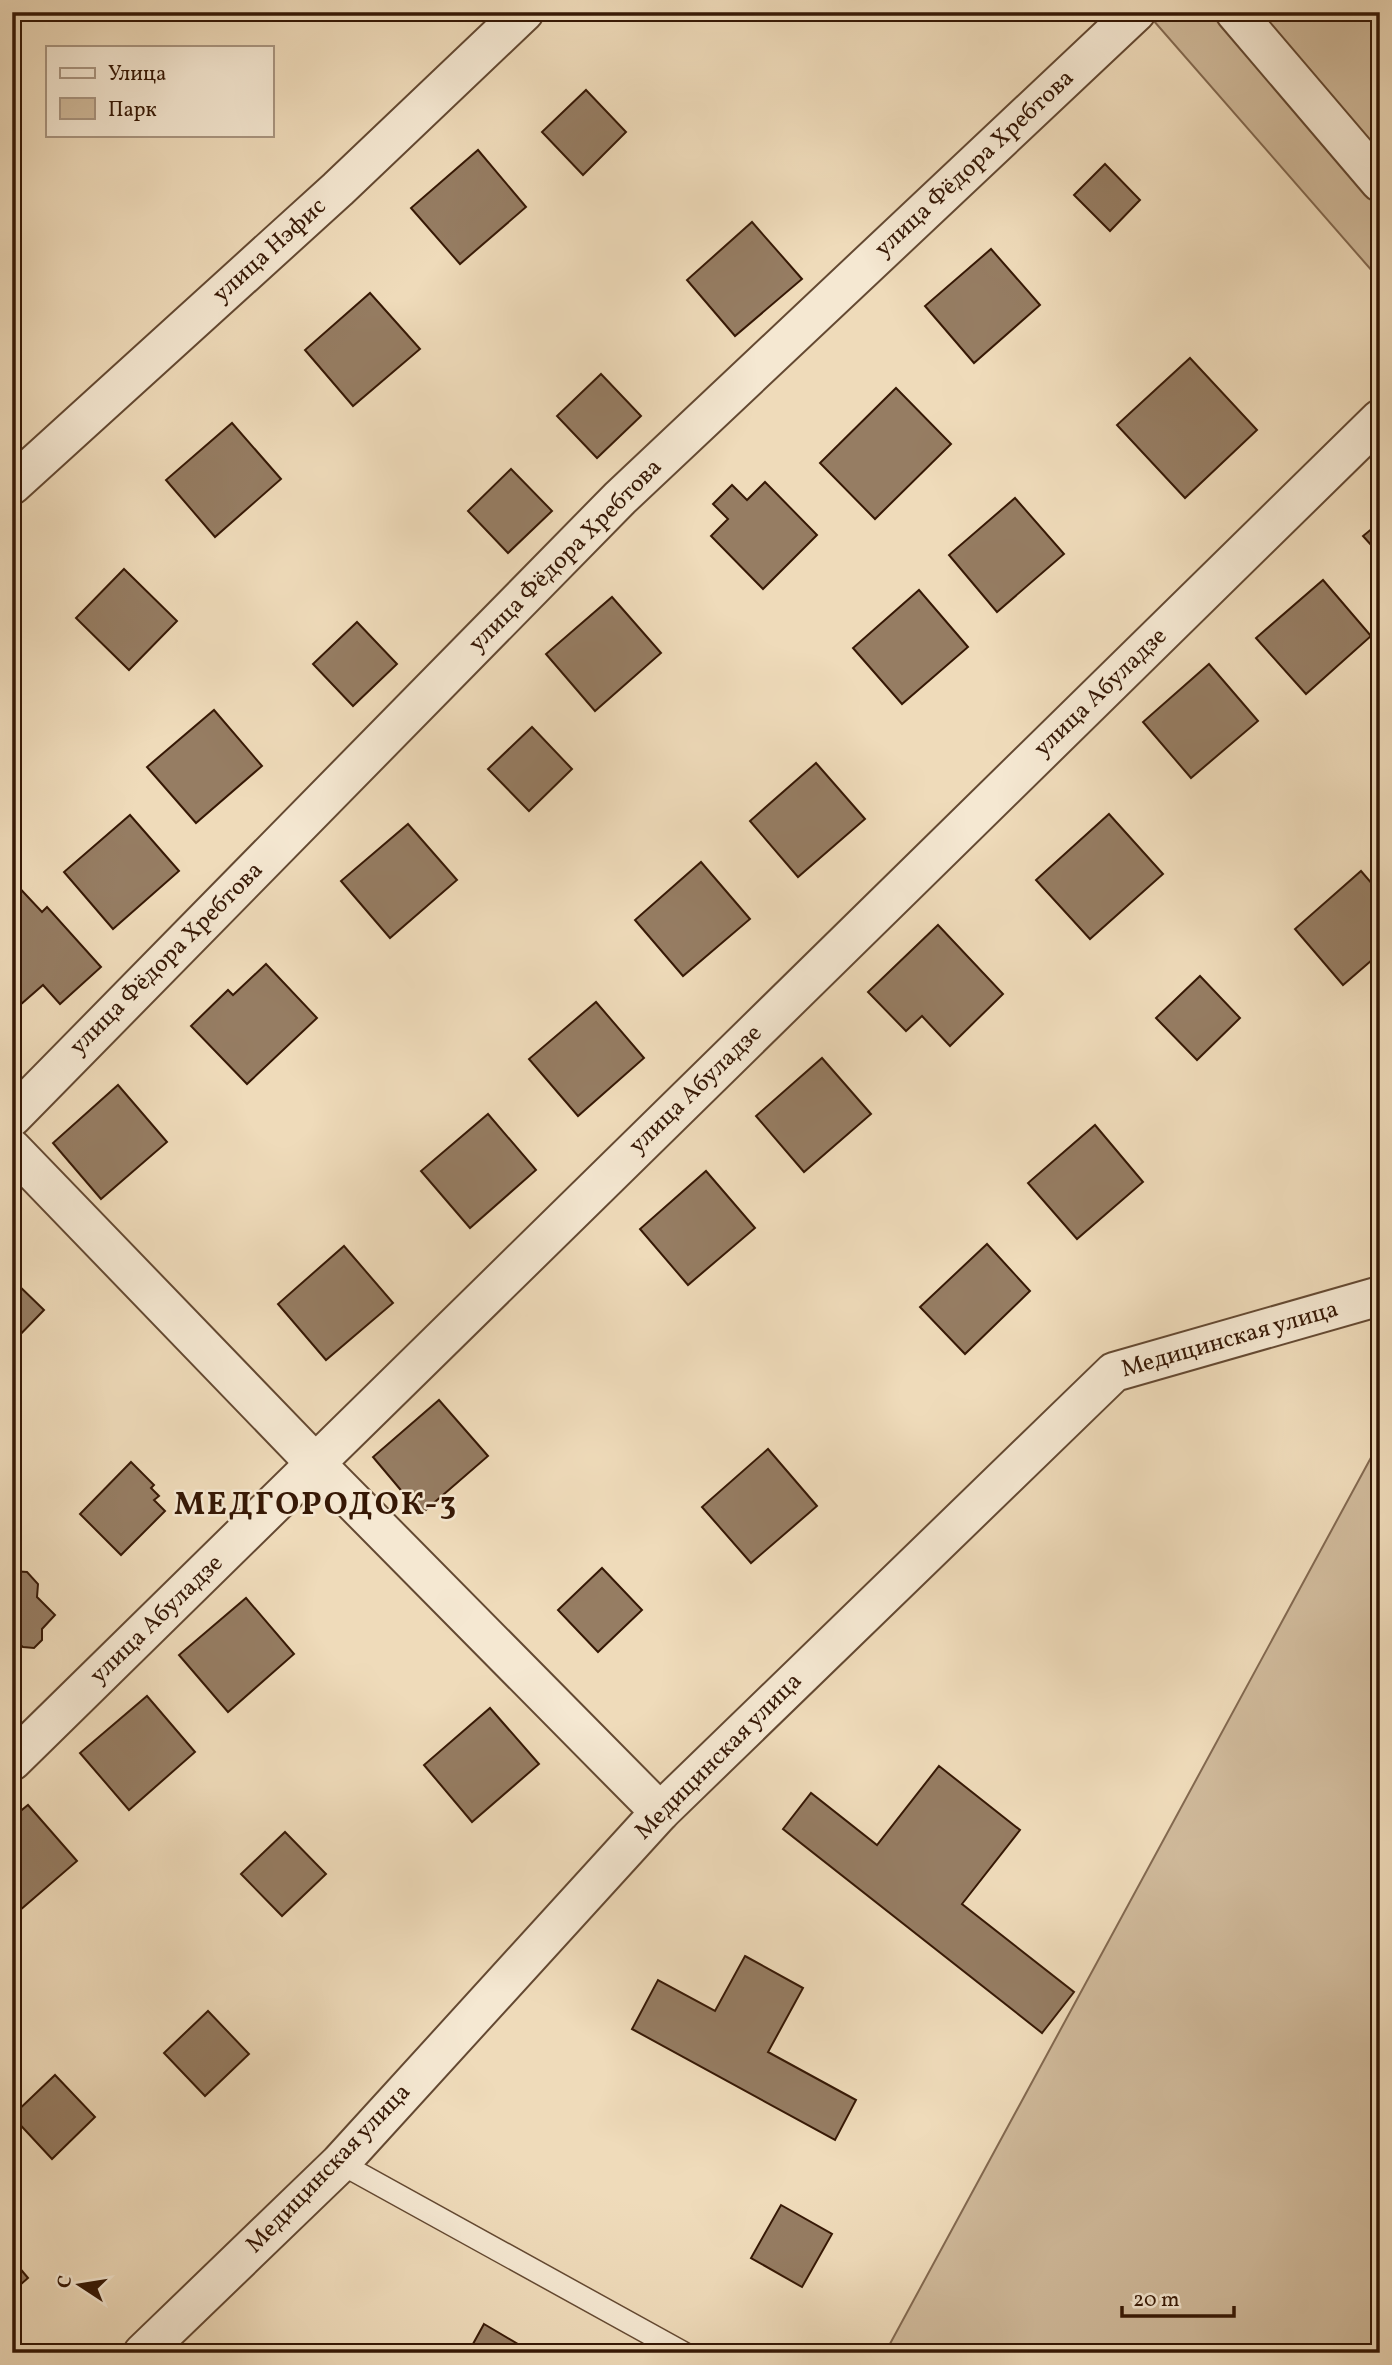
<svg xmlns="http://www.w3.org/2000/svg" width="1392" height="2365" viewBox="0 0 1392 2365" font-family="Vollkorn,serif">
<rect width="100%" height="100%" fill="#efdbba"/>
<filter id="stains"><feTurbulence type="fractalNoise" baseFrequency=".00286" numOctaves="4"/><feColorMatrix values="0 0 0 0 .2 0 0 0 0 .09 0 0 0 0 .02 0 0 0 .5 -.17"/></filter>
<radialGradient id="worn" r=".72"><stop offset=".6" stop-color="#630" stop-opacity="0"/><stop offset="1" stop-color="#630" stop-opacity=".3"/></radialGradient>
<g fill="#d0ba9b" stroke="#836950" stroke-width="2">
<polygon points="1146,12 1380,12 1380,280"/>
<polygon points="1380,1441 1380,2353 885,2353"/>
</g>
<g fill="#967d63" stroke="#361805" stroke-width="2">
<polygon points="586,90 626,132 583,175 542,132"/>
<polygon points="478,150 526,207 460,264 411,208"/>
<polygon points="1105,164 1140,200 1110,231 1074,195"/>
<polygon points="752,222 802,279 735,336 687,280"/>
<polygon points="991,249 1040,305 974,363 925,306"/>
<polygon points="370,293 420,349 353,406 305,350"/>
<polygon points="1190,358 1257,430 1185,498 1117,425"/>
<polygon points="601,374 641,416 597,458 557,416"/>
<polygon points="896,388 951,444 875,519 820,463"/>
<polygon points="232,423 281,479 215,537 166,480"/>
<polygon points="511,469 552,511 508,553 468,511"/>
<polygon points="765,482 817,535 763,589 711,536 728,519 713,504 732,485 747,500"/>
<polygon points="1015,498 1064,554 997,612 949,555"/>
<polygon points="1380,522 1380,555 1363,536"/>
<polygon points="124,569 177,621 129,670 76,618"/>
<polygon points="1323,580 1371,636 1306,694 1256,638"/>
<polygon points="919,590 968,647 902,704 853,648"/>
<polygon points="612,597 661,653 595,711 546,654"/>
<polygon points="357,622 397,664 353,706 313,664"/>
<polygon points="1209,664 1258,721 1191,778 1143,722"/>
<polygon points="214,710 262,766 196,823 147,767"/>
<polygon points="532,727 572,769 529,811 488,769"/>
<polygon points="816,763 865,819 798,877 750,821"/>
<polygon points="1109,814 1163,874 1090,939 1036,880"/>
<polygon points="130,815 179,871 113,929 64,872"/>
<polygon points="408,824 457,880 390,938 341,881"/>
<polygon points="701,862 750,919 683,976 635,920"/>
<polygon points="1361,871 1380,893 1380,953 1343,985 1295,929"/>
<polygon points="12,880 42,912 47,907 101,967 60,1004 43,985 12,1012"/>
<polygon points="938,925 1003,994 950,1046 922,1016 906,1031 868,992"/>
<polygon points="266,964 317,1018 247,1084 191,1026 228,990 233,995"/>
<polygon points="1200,976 1240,1018 1197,1060 1156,1018"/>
<polygon points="596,1002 644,1058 578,1116 529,1059"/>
<polygon points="822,1058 871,1114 804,1172 756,1116"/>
<polygon points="118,1085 167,1142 101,1199 53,1143"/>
<polygon points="488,1114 536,1170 470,1228 421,1171"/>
<polygon points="1095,1125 1143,1182 1077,1239 1028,1183"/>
<polygon points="706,1171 755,1228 688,1285 640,1229"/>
<polygon points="987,1244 1030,1291 965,1354 920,1307"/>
<polygon points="344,1246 393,1303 326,1360 278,1304"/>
<polygon points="12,1279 44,1310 12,1343"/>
<polygon points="439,1400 488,1456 421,1514 373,1457"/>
<polygon points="768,1449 817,1506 751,1563 702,1507"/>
<polygon points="131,1462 154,1485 151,1488 159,1496 154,1500 165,1511 121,1555 80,1514"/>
<polygon points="602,1568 642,1610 598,1652 558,1610"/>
<polygon points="12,1571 27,1572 38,1584 37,1597 55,1615 42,1629 42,1640 34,1648 23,1647 13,1639 12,1640"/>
<polygon points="246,1598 294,1654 228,1712 179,1655"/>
<polygon points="147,1696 195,1752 129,1810 80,1753"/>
<polygon points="490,1708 539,1764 472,1822 424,1765"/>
<polygon points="939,1766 1020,1830 962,1904 1074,1992 1042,2033 783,1829 811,1793 877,1845"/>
<polygon points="28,1805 77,1861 12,1917 12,1818"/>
<polygon points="285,1832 326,1874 282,1916 241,1874"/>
<polygon points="745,1956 803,1988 768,2052 856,2100 835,2140 632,2029 658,1980 715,2011"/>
<polygon points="208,2011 249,2054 205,2096 164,2053"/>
<polygon points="55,2075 95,2117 52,2159 12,2116"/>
<polygon points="781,2205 832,2234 802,2287 751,2258"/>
<polygon points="12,2259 28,2278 12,2292"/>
<polygon points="484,2324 533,2353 468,2353"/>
</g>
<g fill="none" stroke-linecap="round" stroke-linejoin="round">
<defs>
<polyline id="service" points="340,2163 684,2353"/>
<g id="minor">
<polyline points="1235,12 1380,182"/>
<polyline points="12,485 338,189 524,12"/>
<polyline points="12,1117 620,498 1136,12"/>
<polyline points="12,1149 316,1464 660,1812"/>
<polyline points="12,1761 1380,419"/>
<polyline points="143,2353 340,2163 660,1812 1114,1372 1380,1296"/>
</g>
</defs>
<use href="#service" stroke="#644932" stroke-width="24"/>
<use href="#minor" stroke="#644932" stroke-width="42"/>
<use href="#service" stroke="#f5e8d2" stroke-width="21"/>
<use href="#minor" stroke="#f5e8d2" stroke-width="38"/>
</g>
<g text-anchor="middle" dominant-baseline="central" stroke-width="5" stroke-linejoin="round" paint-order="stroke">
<g font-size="24" fill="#361805" stroke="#f5e8d2">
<text transform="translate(975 164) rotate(-43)">улица Фёдора Хребтова</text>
<text transform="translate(270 251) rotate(-42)">улица Нэфис</text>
<text transform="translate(566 556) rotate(-45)">улица Фёдора Хребтова</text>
<text transform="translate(1101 693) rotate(-44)">улица Абуладзе</text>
<text transform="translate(167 959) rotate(-45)">улица Фёдора Хребтова</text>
<text transform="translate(696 1090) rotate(-44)">улица Абуладзе</text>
<text transform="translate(1230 1340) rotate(-16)">Медицинская улица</text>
<text transform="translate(157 1620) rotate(-44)">улица Абуладзе</text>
<text transform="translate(719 1757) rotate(-45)">Медицинская улица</text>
<text transform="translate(329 2169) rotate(-46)">Медицинская улица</text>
</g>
<g font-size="32" font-weight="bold" letter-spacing="2" fill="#361805" stroke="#f5e8d2">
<text x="316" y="1506">МЕДГОРОДОК-3</text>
</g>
</g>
<rect width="1392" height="2365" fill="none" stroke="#efdbba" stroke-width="42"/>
<rect x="14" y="14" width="1364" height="2337" fill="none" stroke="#361805" stroke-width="3.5"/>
<rect x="21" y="21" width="1350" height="2323" fill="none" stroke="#361805" stroke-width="2"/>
<rect x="46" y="46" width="228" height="91" fill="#f5e8d2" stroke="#a99580" stroke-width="2"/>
<rect x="60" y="68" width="35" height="10" fill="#f5e8d2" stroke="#a99580" stroke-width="2"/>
<text x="108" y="80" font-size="21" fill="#361805">Улица</text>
<rect x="60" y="98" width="35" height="21" fill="#d0ba9b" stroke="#a99580" stroke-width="2"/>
<text x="108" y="116" font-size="21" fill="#361805">Парк</text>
<g transform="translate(80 2285) rotate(282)" stroke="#f5e8d2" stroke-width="5" paint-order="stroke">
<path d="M0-5L12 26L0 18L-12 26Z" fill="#361805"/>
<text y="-10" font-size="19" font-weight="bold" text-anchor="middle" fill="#361805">С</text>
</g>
<path d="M1122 2306v10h112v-10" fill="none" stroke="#361805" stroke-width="3.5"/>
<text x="1133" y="2306" font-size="21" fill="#361805" stroke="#f5e8d2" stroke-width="5" paint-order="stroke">20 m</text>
<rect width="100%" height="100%" filter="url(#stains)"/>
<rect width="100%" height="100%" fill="url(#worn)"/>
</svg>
